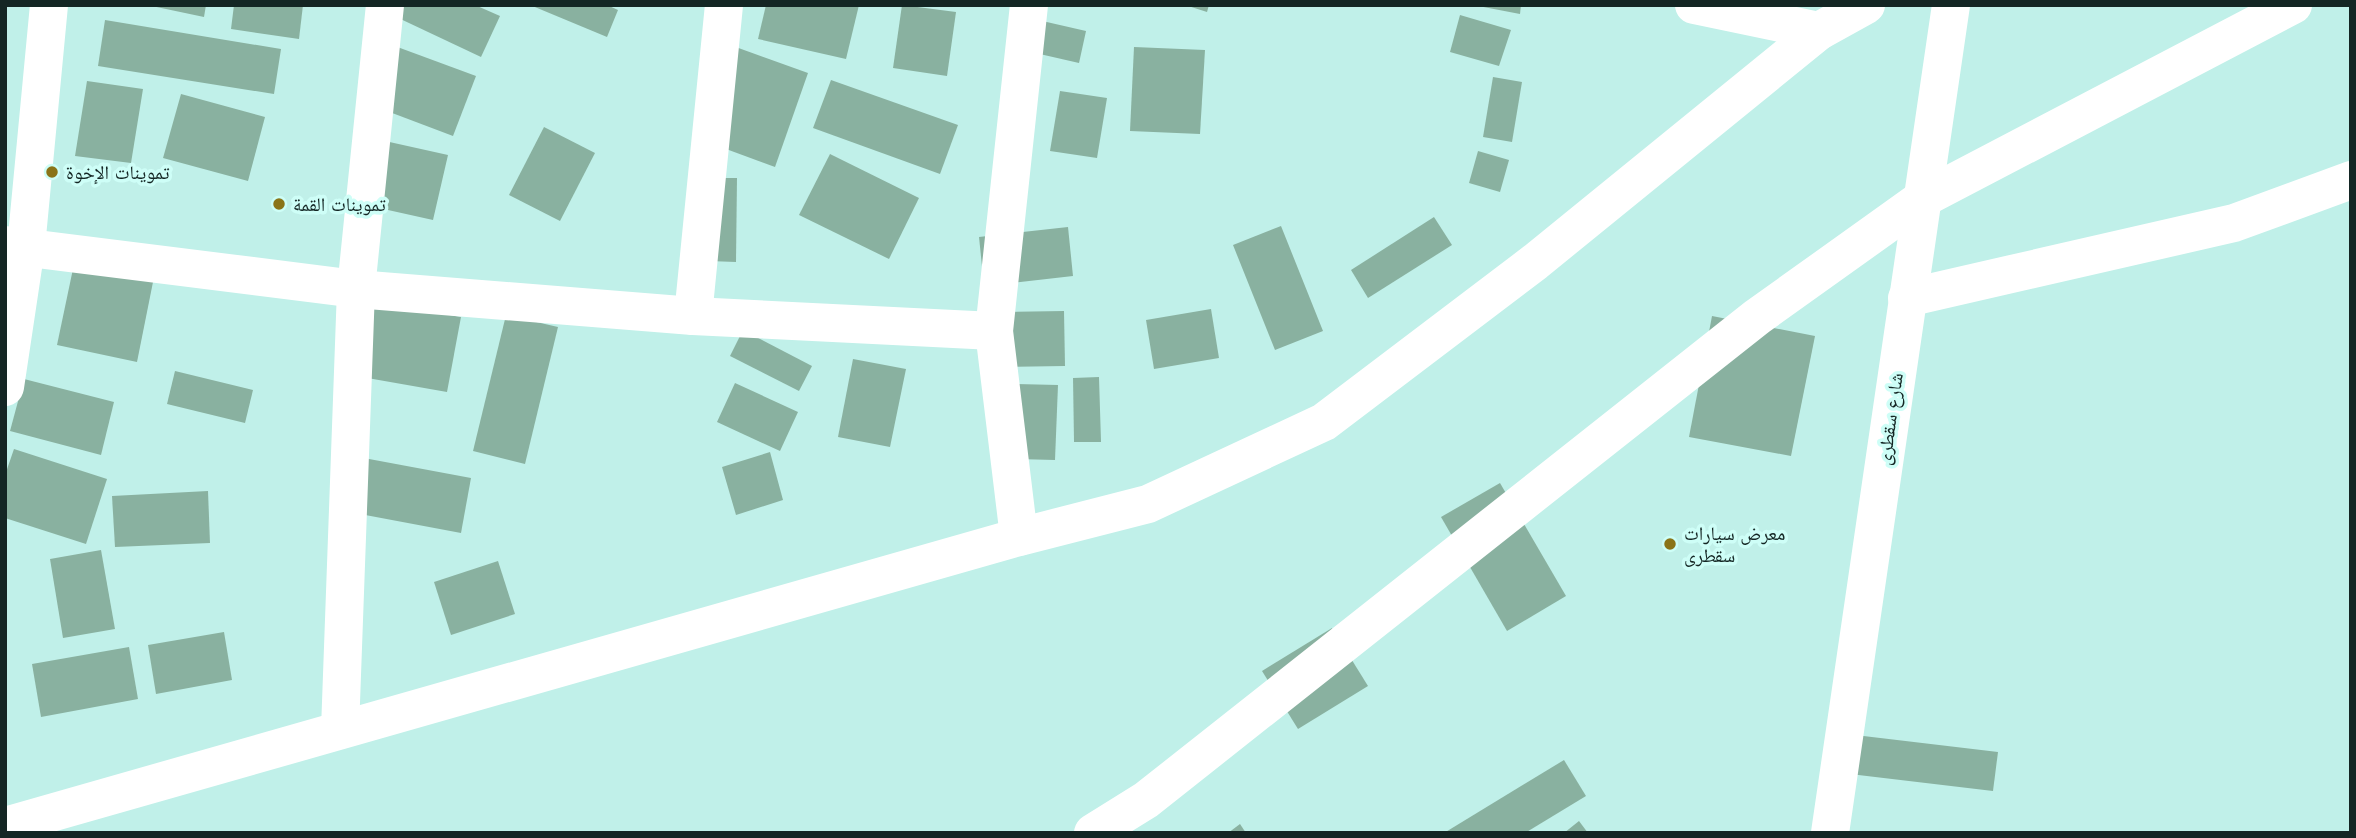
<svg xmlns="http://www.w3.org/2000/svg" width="2356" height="838" viewBox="0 0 2356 838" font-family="Jost,'Noto Naskh Arabic',sans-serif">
<rect width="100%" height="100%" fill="#c0f0e9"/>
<g fill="#89b1a0">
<polygon points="147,5 206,5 204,17"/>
<polygon points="234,5 303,5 299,39 231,29"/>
<polygon points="396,5 475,5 500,16 481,57 392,15"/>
<polygon points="530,5 607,5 618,10 607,37"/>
<polygon points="766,5 859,5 846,59 758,39"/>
<polygon points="902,5 956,12 947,76 893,68"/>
<polygon points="1185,5 1209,5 1207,12"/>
<polygon points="1473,5 1521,5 1520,14"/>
<polygon points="1460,15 1511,30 1499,66 1450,52"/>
<polygon points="105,20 281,49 274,94 98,66"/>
<polygon points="1038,20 1086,31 1079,63 1031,52"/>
<polygon points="392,45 476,76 453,136 371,105"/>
<polygon points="733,46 808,73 775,167 699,139"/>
<polygon points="1134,47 1205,50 1200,134 1130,131"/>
<polygon points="1493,77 1522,82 1512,142 1483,137"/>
<polygon points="831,80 958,125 940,174 813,128"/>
<polygon points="87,81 143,89 131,163 75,156"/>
<polygon points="1060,91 1107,98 1097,158 1050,151"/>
<polygon points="181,94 265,117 248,181 163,158"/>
<polygon points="544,127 595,153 560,221 509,195"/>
<polygon points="376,139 448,155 433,220 361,204"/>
<polygon points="1478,151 1509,160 1500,192 1469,183"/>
<polygon points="830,154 919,198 889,259 799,215"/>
<polygon points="710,178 737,178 736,262 709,261"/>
<polygon points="1434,217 1452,245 1368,298 1351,270"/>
<polygon points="1281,226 1323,331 1275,350 1233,245"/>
<polygon points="1068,227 1073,276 984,286 979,237"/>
<polygon points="78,245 157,262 137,362 57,345"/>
<polygon points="370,301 461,317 447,392 356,376"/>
<polygon points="1211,309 1219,358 1154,369 1146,320"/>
<polygon points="1064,311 1065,366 1007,367 1006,312"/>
<polygon points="506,315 558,327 525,464 473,451"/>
<polygon points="1712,316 1815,336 1791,456 1689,437"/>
<polygon points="743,330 812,366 799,391 730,356"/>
<polygon points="853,359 906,369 890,447 838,437"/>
<polygon points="175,371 253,390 245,423 167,404"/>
<polygon points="1099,377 1101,442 1074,442 1073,378"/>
<polygon points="24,379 114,402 101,455 10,431"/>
<polygon points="735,383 798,412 780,451 717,422"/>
<polygon points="1016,384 1058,385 1055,460 1014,459"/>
<polygon points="14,449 107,479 86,544 5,518 5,475"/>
<polygon points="770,452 783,500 736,515 722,467"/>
<polygon points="353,456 471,478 461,533 344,511"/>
<polygon points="1500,483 1566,596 1507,631 1441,517"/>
<polygon points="208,491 210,543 115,547 112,496"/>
<polygon points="101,550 115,629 63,638 50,559"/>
<polygon points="498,561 515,614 451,635 434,582"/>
<polygon points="1332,628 1368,686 1298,729 1262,671"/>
<polygon points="224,632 232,680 156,694 148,645"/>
<polygon points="129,647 138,699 41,717 32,664"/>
<polygon points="1855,735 1998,752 1993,791 1850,774"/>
<polygon points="1564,760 1586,796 1525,833 1444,833"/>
<polygon points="1579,821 1588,833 1564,833"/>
<polygon points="1240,824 1246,833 1228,833"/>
</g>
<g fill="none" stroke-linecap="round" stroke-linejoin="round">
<g stroke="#fff" stroke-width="38">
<polyline points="1694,5 1819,31"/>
<polyline points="5,245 356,289 693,316 994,331"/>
<polyline points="1907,298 2234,223 2351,180"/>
<polyline points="693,316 724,5"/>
<polyline points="5,387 26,247 49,5"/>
<polyline points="1019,537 994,331 1029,5"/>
<polyline points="340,730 356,289 385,5"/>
<polyline points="5,826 1019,537 1148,504 1324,422 1535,262 1819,31 1866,5"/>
<polyline points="1093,833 1146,800 1757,317 1922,199 2293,5"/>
<polyline points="1830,833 1951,5"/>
</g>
</g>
<g fill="#8a7418" stroke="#cefef7" stroke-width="2.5">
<circle cx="52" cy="172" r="7"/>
<circle cx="279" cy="204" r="7"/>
<circle cx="1670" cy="544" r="7"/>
</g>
<g text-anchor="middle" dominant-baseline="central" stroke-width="7" stroke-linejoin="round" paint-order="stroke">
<g font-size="19" fill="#142624" stroke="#cefef7" text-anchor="start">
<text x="66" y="172">تموينات الإخوة</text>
<text x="293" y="204">تموينات القمة</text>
<text x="1684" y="533">معرض سيارات<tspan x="1684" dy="22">سقطرى</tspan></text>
</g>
<g font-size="19" fill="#142624" stroke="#cefef7">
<text transform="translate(1890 419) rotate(-82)">شارع سقطرى</text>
</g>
</g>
<rect width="2356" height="838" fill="none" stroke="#142624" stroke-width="14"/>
</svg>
